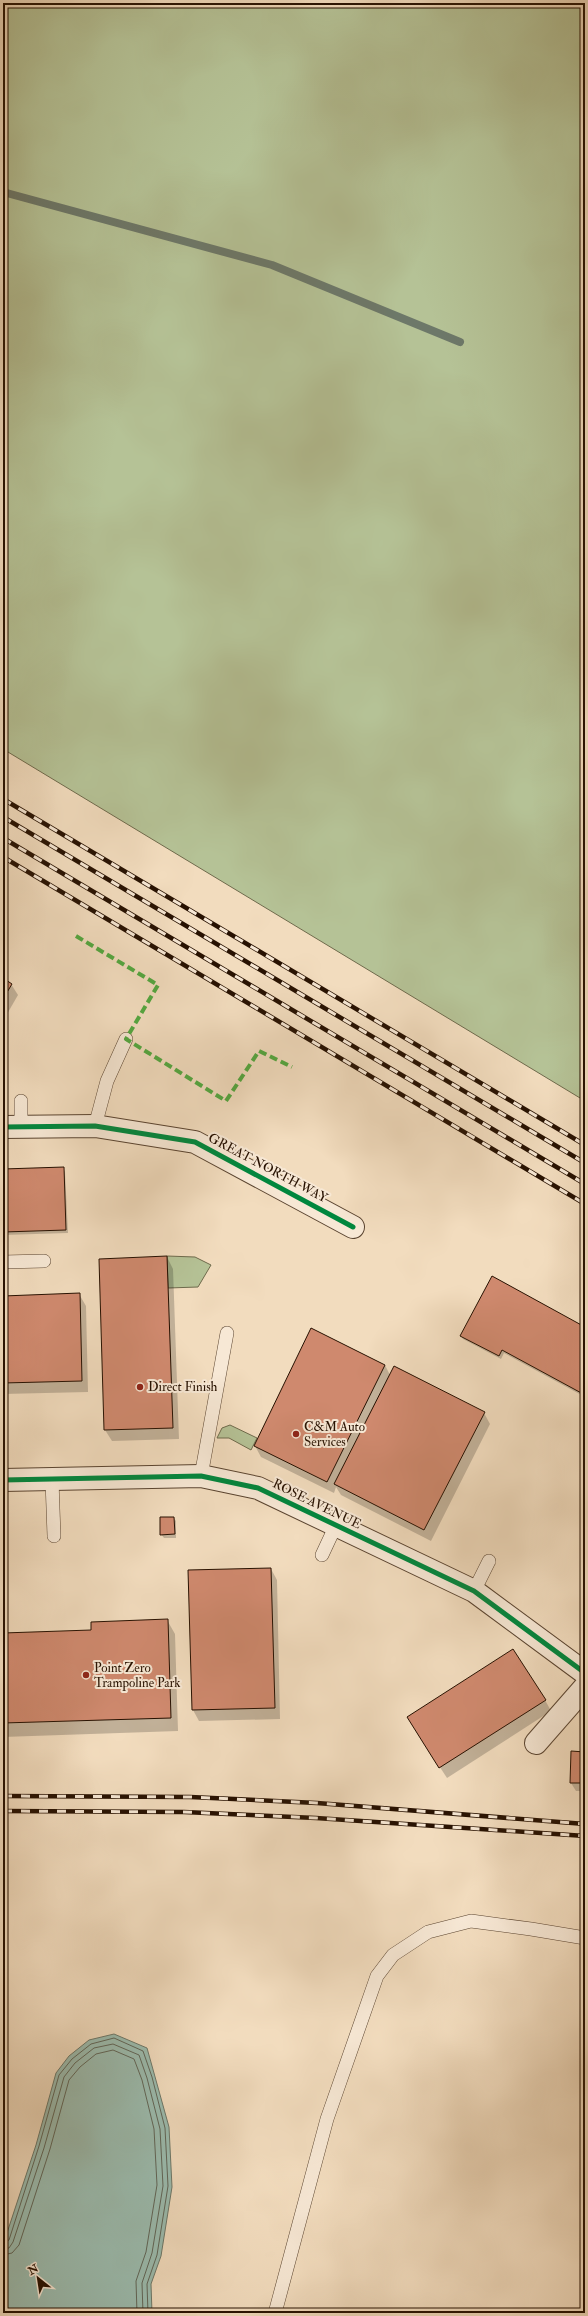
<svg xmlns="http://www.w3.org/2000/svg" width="588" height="2316" viewBox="0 0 588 2316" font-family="'IM FELL Double Pica',serif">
<rect width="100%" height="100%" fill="#f2dcbe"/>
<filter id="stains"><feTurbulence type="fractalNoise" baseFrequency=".005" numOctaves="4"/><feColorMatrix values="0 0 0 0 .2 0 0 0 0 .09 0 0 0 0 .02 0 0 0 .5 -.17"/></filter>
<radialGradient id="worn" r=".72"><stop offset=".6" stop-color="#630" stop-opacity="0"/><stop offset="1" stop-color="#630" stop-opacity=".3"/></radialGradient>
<g fill="#b5c296" stroke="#6e6a4c">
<polygon points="3,3 585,3 585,1101 3,749"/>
<polygon points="167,1256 195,1257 211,1265 198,1287 168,1288"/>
<polygon points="230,1425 257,1438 251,1450 229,1438 217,1438 222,1428"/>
</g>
<polygon fill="#9bbcaf" stroke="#6d7869" points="114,2034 147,2048 169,2127 172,2187 161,2256 151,2284 152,2313 3,2313 3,2245 36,2145 56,2073 69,2056 89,2040"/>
<g fill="#0003">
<polygon points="3,979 11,984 18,995 3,1021"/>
<polygon points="63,1168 65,1172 68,1233 3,1235 3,1170"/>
<polygon points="167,1257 173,1269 179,1439 112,1441 105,1430"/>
<polygon points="79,1294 86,1306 88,1392 3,1394 3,1297"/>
<polygon points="585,1329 585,1397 504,1353 501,1359 463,1339 461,1336"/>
<polygon points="385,1365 390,1375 484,1413 490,1424 431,1541 341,1495 336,1487 334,1493 261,1457 255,1446"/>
<polygon points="174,1518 176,1521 176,1538 164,1538 161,1534"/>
<polygon points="271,1569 277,1580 280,1719 199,1721 193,1710"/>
<polygon points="167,1620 175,1634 178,1731 3,1737 3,1634 92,1631"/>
<polygon points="545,1700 551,1711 447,1778 415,1729"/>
<polygon points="585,1753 585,1791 576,1791 571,1783"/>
</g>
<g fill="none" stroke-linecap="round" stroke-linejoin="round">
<g stroke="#616658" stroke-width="1">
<polyline points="3,2244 9,2240 39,2146 59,2075 72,2059 91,2044 114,2038 143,2051 152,2077 165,2128 168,2186 157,2255 147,2284 148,2313"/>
<polyline points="3,2249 9,2248 13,2242 44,2148 64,2077 75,2063 94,2048 113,2044 139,2055 147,2078 160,2129 163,2186 152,2253 142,2283 143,2313"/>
<polyline points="3,2255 12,2253 19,2245 50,2149 69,2080 80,2067 96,2054 113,2050 134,2059 142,2080 154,2129 157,2185 146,2252 136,2281 137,2313"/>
</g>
<polyline stroke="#6d7869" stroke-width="8" points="3,192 272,265 460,342"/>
</g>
<g fill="#cf896e" stroke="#271101">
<polygon points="3,978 12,984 3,999"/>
<polygon points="64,1167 66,1230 3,1232 3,1169"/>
<polygon points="167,1256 173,1428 104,1430 99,1259"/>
<polygon points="492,1276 585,1327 585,1395 502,1350 499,1356 460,1336"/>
<polygon points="80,1293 82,1381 3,1383 3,1296"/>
<polygon points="311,1328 385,1365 327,1482 254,1446"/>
<polygon points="394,1366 485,1412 424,1530 334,1484"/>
<polygon points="160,1517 174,1517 175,1534 160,1535"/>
<polygon points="271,1568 275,1708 192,1710 188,1570"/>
<polygon points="168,1619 171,1718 3,1723 3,1633 91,1630 91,1622"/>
<polygon points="513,1649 546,1700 439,1768 407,1717"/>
<polygon points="571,1751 585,1752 585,1783 570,1783"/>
</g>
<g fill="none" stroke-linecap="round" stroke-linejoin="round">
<defs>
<g id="lane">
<polyline points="95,1126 107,1081 126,1039"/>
<polyline points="21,1127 21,1101"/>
<polyline points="3,1262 44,1261"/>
<polyline points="201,1476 227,1333"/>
<polyline points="52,1480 54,1536"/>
<polyline points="322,1555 336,1525"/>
<polyline points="474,1591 489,1561"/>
<polyline points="275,2313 327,2119 377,1976 393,1955 428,1932 471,1921 531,1929 585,1938"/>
</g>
<g id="street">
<polyline points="3,1127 95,1126 195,1142 353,1227"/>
<polyline points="3,1480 201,1476 258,1488 474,1591 585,1673"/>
<polyline points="536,1743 585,1687"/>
</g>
</defs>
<use href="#lane" stroke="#5a4430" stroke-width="14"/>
<use href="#street" stroke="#5a4430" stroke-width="24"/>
<use href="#lane" stroke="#f7e8d5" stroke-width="13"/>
<use href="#street" stroke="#f7e8d5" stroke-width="22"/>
<defs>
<g id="rail">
<polyline points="3,799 585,1145"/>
<polyline points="3,817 585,1163"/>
<polyline points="3,838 585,1184"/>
<polyline points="3,857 585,1204"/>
<polyline points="3,1796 190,1797 317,1803 585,1824"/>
<polyline points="3,1811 184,1812 316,1818 585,1836"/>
</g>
</defs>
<use href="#rail" stroke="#271101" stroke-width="4.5"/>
<use href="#rail" stroke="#f7e8d5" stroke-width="3" stroke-dasharray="9" stroke-linecap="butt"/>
<polyline stroke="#53a840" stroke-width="4" stroke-dasharray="8 4" stroke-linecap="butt" points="76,936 158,985 126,1039 226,1101 259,1051 292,1067"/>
<defs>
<g id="cycleway">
<polyline points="3,1127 95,1126 195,1142 353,1227"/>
<polyline points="3,1480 201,1476 258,1488 474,1591 585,1673"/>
</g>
</defs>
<use href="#cycleway" stroke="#f7e8d5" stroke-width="8"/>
<use href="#cycleway" stroke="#00873e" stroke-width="5"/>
</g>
<g fill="#8f2418" stroke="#f7e8d5" stroke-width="1.5">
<circle cx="140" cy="1387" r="4"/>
<circle cx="296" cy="1434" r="4"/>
<circle cx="86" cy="1675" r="4"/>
</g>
<g text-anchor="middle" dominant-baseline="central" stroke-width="4" stroke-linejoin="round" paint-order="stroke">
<g font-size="13" fill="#271101" stroke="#f7e8d5">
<text transform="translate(268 1168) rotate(28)">GREAT NORTH WAY</text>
<text transform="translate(317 1504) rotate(26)">ROSE AVENUE</text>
</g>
<g font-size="13" fill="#271101" stroke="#f7e8d5" text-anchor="start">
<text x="148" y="1387">Direct Finish</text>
<text x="304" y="1427">C&amp;M Auto<tspan x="304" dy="15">Services</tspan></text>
<text x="94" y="1668">Point Zero<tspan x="94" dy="15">Trampoline Park</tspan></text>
</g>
</g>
<rect width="588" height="2316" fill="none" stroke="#f2dcbe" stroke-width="16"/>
<rect x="4" y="4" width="580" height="2308" fill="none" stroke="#271101" stroke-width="2"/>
<rect x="8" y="8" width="572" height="2300" fill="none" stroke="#271101"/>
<g transform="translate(38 2278) rotate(330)" stroke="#f7e8d5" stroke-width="3" paint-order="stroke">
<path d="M0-3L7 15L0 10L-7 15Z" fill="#271101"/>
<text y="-6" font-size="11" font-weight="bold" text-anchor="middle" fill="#271101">N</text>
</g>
<rect width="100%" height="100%" filter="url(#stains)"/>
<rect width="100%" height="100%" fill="url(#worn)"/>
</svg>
